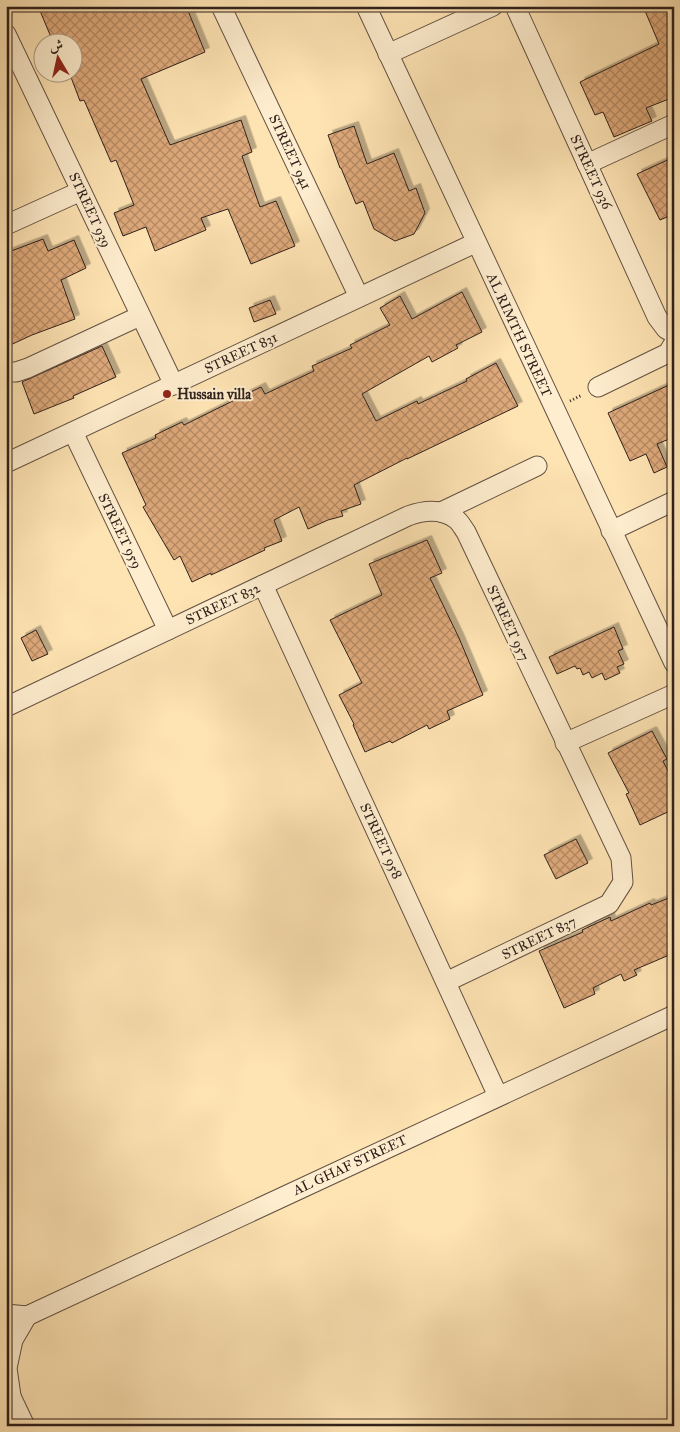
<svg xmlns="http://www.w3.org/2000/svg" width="680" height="1432" viewBox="0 0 680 1432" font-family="'IM FELL Great Primer',Amiri,serif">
<defs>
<pattern id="building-cross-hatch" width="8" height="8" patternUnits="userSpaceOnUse" patternTransform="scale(1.25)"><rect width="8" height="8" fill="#dea97a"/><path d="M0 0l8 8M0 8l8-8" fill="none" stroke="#b48963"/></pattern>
<filter id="shadow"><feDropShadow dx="4.5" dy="-4.5" stdDeviation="0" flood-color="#0004"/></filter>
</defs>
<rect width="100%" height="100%" fill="#fee3b3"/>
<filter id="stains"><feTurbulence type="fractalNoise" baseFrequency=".004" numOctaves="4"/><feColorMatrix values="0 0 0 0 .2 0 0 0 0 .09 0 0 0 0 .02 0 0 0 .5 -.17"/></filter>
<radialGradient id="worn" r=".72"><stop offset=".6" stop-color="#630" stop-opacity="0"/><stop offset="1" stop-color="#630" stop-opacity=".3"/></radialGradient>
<g fill="url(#building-cross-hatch)" stroke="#2f211c" filter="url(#shadow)">
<polygon points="38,6 186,6 205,52 141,79 170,145 241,120 252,152 242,156 260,207 276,201 295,246 251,264 228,209 201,218 206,230 155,251 146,227 123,236 114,213 134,205 116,160 111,162 84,100 80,101 69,72 72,72 72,42 53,42"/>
<polygon points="643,6 674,6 674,97 646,108 652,121 614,137 603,112 595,115 580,82 659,44"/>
<polygon points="354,126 367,164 394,153 409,191 416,188 425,213 414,234 395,241 374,229 363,201 356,204 341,168 340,168 328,135"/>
<polygon points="674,157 674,214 660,220 637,174"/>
<polygon points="43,239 48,251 74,240 86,268 61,280 75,319 32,335 6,347 6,253"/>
<polygon points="462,292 482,332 456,345 458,348 432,362 429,356 362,394 376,421 417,401 418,404 467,381 466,379 496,363 518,406 407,459 407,458 354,485 361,504 341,511 343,516 328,520 308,529 299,507 274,520 282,541 264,548 265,550 211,575 211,573 192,582 180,556 174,560 143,507 146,505 122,453 156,438 155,435 182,422 184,425 261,387 265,394 314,371 312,366 352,348 350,345 390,325 380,308 400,296 412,319"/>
<polygon points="270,300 276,314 254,322 249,308"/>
<polygon points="102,346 116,377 73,396 74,398 34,414 22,382"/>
<polygon points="669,385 674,396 674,437 657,444 667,467 654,473 646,454 630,461 608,413"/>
<polygon points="427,540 442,573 430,578 459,638 483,695 447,711 450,719 429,729 427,725 392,743 390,741 365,752 353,725 354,724 339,695 362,683 330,620 382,595 369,564"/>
<polygon points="614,627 623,649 618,651 624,664 617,667 620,673 605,680 602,673 592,678 589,672 583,675 580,668 577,669 575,666 557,674 549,657"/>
<polygon points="36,630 48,654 32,661 21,638"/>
<polygon points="652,731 667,759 663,761 674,783 674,809 640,825 626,794 629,793 608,753"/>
<polygon points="576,839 588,863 556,879 544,855"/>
<polygon points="674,896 674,953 634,970 637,975 624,981 621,974 593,988 595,994 564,1008 539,951 583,932 582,930 610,917 611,921 650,903 651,905"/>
</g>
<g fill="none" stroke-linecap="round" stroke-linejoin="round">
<defs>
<g id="minor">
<polyline points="221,6 359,297"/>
<polyline points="366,6 674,663"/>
<polyline points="515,6 657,317 666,329 674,333"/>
<polyline points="6,34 174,385"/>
<polyline points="388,54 493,6"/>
<polyline points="587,164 674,124"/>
<polyline points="6,225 81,191"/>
<polyline points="6,372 16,372 28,368 140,316"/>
<polyline points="598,387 668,353 674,343"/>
<polyline points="73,432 168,630"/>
<polyline points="6,463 475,243"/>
<polyline points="441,512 537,466"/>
<polyline points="611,531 674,501"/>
<polyline points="263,585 498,1096"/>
<path d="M6 707 408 516C424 510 441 508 456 519 460 522 463 528 466 532L621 858 623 882 609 904 446 982"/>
<polyline points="565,743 674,694"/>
<polyline points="6,1314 27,1316 674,1015"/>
<polyline points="6,1386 25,1426"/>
<polyline points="11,1396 7,1368 13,1340 27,1316"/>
</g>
</defs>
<use href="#minor" stroke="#635242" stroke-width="21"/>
<polyline stroke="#2f211c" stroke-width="3" stroke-dasharray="1 2.5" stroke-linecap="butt" points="570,401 582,395"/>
<use href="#minor" stroke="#feedce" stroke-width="19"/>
</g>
<circle fill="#8f2418" stroke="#feedce" stroke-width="2" cx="167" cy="394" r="5"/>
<g text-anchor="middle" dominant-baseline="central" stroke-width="4" stroke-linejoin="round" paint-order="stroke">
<g font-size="14" fill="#2f211c" stroke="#feedce">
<text transform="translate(290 152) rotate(65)">STREET 941</text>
<text transform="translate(591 172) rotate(65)">STREET 936</text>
<text transform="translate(90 210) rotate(65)">STREET 939</text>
<text transform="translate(519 335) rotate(65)">AL RIMTH STREET</text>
<text transform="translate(241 353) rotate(-25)">STREET 831</text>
<text transform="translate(120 531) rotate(64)">STREET 959</text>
<text transform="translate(223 604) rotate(-25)">STREET 832</text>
<text transform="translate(508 623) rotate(65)">STREET 957</text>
<text transform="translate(381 841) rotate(65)">STREET 958</text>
<text transform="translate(539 938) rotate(-26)">STREET 837</text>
<text transform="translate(350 1165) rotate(-25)">AL GHAF STREET</text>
</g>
<g font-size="14" font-weight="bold" fill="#2f211c" stroke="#feedce" text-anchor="start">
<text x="177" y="394">Hussain villa</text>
</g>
</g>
<rect width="680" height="1432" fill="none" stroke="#fee3b3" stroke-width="25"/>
<rect x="8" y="8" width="665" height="1417" fill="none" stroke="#2f211c" stroke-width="2.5"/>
<rect x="12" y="12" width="655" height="1407" fill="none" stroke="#2f211c"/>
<g transform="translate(58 58) rotate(351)"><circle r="24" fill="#feedce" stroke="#ab9b87"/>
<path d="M0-4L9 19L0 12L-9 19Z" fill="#8f2418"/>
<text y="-8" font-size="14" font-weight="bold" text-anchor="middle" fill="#2f211c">ش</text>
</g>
<rect width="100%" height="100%" filter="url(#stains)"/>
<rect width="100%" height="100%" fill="url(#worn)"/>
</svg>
